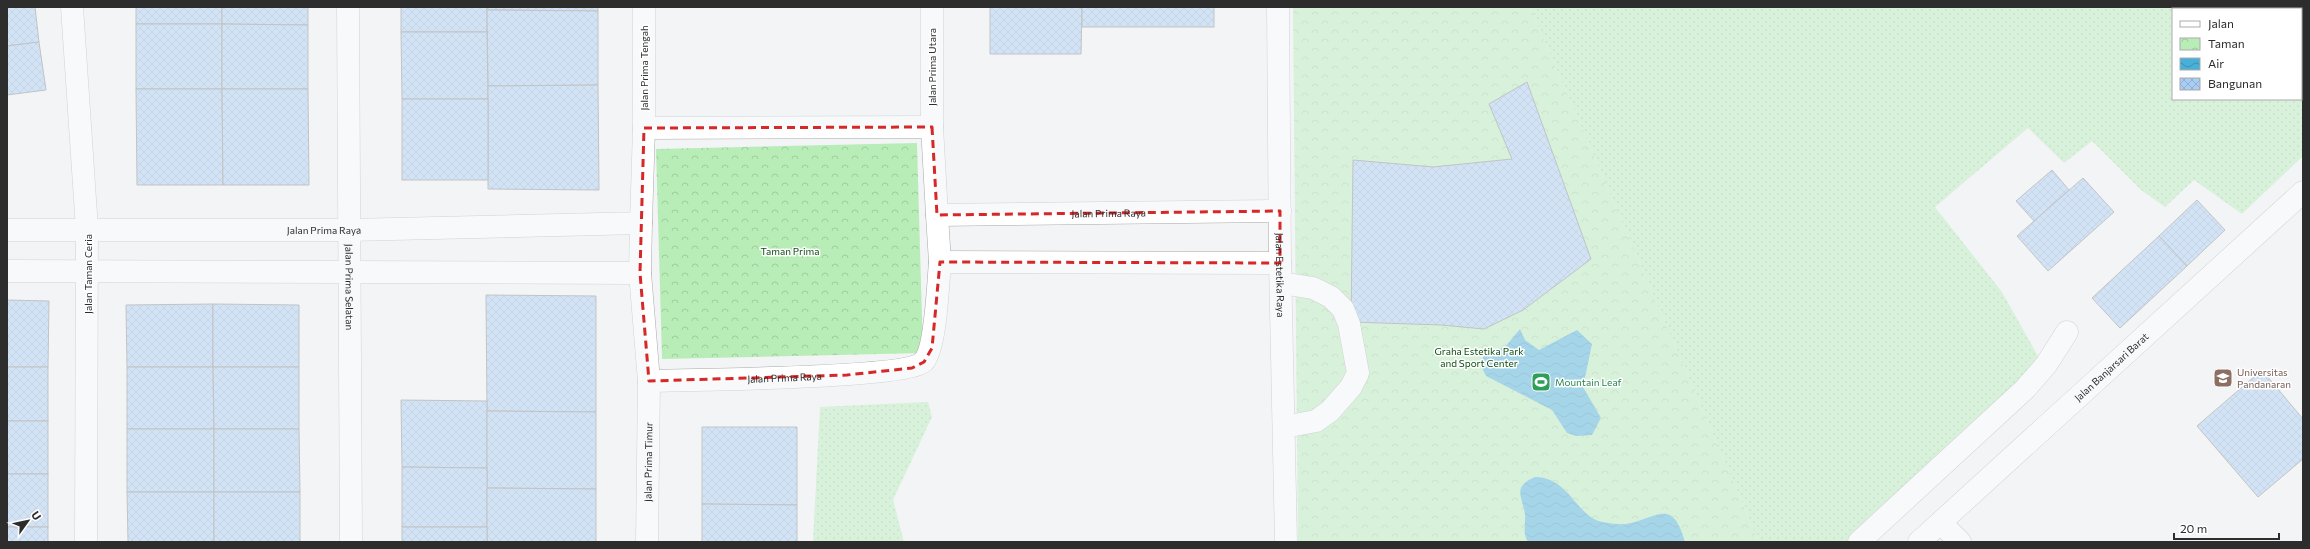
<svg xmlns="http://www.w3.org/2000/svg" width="2310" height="549" viewBox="0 0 2310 549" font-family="Commissioner,sans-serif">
<defs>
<pattern id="park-crowns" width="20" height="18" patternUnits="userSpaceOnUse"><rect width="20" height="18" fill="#b9edb8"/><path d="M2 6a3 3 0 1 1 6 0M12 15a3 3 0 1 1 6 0" fill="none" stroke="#9fcc9e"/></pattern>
<pattern id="garden-dots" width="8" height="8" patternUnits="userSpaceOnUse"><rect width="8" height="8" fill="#b9edb8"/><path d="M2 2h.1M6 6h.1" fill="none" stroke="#9fcc9e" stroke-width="1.8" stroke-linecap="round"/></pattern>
<pattern id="water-waves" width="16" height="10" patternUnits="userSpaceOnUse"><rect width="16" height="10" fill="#48b0d8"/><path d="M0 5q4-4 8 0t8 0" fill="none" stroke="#3c90b0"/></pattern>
<pattern id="building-cross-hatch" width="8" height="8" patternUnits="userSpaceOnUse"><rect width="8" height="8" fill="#a8cef4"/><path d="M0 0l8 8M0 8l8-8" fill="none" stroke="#91b1d2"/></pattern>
</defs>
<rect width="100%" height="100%" fill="#f3f4f5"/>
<g fill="url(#park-crowns)">
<polygon points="1293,7 1530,7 1759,542 1298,542"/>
<polygon points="917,143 923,353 662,359 656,149"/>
</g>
<g fill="url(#garden-dots)" fill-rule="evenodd">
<path d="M1530 7H2303V156L2242 214 2194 180 2165 207 2141 190 2092 141 2064 163 2028 128 1935 207 2002 292 2048 374 1871 542H1759ZM2173 9H2301V99H2173Z"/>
<polygon points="928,402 932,417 893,500 904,542 813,542 820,407"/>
</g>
<g fill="url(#water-waves)">
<polygon points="1520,329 1525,340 1539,350 1577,330 1592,344 1583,387 1601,418 1592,435 1576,436 1567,433 1552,410 1486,376 1479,362 1487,353 1505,347"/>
<path d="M1535 477C1569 477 1576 516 1602 522 1609 523 1619 525 1626 524 1657 519 1672 496 1685 542H1528C1522 532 1526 524 1525 514 1522 496 1512 487 1535 477Z"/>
</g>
<g fill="url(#building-cross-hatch)" stroke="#888889">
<polygon points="7,7 35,7 39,42 7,46"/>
<rect x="136" y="7" width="86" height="17"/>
<polygon points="222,7 308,7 308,25 222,24"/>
<rect x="401" y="7" width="86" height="25"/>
<polygon points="487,7 598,7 598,11 487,10"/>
<polygon points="990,7 1082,7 1081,54 990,54"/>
<rect x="1082" y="7" width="132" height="20"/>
<polygon points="487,10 598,11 598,85 488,86"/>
<rect x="136" y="24" width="86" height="65"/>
<polygon points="222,24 308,25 308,89 222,89"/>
<polygon points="401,32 487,32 488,99 402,99"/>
<polygon points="39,42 46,90 7,95 7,46"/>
<polygon points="1527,82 1591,259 1523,310 1484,329 1441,325 1351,322 1353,160 1433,167 1512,159 1489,104"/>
<polygon points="598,85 599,190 488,189 488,86"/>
<polygon points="136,89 222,89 223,185 137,185"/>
<polygon points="222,89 308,89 309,185 223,185"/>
<rect x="402" y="99" width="86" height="81"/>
<polygon points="2052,170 2069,190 2034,221 2016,201"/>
<polygon points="2083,178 2114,212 2048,271 2017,236"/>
<polygon points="2197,200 2225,230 2187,266 2159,236"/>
<polygon points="2159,236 2187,266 2120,328 2092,298"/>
<polygon points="486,295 596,296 596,412 487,411"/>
<polygon points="7,300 49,301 48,367 7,367"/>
<polygon points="213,304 213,367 127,367 126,305"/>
<polygon points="213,304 299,305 299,367 213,367"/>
<rect x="7" y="367" width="41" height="54"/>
<polygon points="127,367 213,367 214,429 127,429"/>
<polygon points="213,367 299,367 299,429 214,429"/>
<polygon points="2262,370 2303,419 2303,459 2258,497 2197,426"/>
<polygon points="401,400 487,401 487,468 402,467"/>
<polygon points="487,411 596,412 596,489 487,488"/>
<rect x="7" y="421" width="41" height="53"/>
<polygon points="702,427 797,427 797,505 702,504"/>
<rect x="127" y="429" width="87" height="63"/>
<polygon points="214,429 299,429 300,492 214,492"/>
<polygon points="402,467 487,468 487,527 402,527"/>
<rect x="7" y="474" width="41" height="53"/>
<polygon points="487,488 596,489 596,542 487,542"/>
<polygon points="127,492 214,492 214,542 128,542"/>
<rect x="214" y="492" width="86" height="50"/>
<polygon points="702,504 797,505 797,542 702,542"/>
<rect x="7" y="527" width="41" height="15"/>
<rect x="402" y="527" width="85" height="15"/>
</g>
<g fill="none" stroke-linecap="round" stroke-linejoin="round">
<defs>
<g id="minor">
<polyline points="72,7 87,229 86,542"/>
<path id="s1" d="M348 7 351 542"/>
<polyline points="644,7 644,128"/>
<polyline points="932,7 932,127"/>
<path id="s2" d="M1278 7 1280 263 1286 542"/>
<polyline points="937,215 940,262"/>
<path id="s3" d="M7 230H350L641 223 644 128 932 127 937 215 1280 211"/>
<path id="s4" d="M7 271 640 273 649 381C687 380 906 378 923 362 936 350 938 282 940 262L1280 263"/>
<polyline points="640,273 641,223"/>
<polyline points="1281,283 1313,288 1331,297 1343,309 1349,324 1358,373 1351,387 1330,411 1316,421 1284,427"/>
<polyline points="1941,523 1960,542"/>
<path id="s5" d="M647 542 649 381"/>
<polyline points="1859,542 2025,389 2046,365 2067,332"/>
<path id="s6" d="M1919 542 2303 192"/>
</g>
</defs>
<use href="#minor" stroke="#a9aaab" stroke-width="23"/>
<use href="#minor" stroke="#fff" stroke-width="22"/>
</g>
<path d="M0 0H2310V549H0ZM932 127 937 215 1280 211V263L940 262 932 348 924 362 912 368 847 375 649 381 640 273 644 128Z" fill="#f3f4f5" fill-opacity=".55" fill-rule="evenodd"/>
<path fill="none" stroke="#d62828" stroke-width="3" stroke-dasharray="8 5" stroke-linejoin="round" d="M932 127 937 215 1280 211V263L940 262 932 348 924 362 912 368 847 375 649 381 640 273 644 128Z"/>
<defs>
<symbol id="university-square" viewBox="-11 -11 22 22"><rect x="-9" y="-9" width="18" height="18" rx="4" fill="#8d6e63" stroke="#fff"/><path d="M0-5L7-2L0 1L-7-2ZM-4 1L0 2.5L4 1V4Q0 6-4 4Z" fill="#fff"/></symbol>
<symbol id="stadium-square" viewBox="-11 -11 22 22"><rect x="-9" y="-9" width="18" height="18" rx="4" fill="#2e9e5b" stroke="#fff"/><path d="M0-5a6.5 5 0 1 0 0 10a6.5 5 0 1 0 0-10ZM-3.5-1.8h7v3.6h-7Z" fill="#fff"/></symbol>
</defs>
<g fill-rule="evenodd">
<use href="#university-square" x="2212" y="367" width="22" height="22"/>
<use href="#stadium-square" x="1530" y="371" width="22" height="22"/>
</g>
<g text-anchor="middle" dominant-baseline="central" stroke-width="3" stroke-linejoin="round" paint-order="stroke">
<g font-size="10" fill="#2d2d2d" stroke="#fff">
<text transform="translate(932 67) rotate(-90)">Jalan Prima Utara</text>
<text transform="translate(644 68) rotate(-90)">Jalan Prima Tengah</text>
<text stroke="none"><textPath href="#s3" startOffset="1277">Jalan Prima Raya</textPath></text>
<text stroke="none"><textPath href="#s3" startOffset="317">Jalan Prima Raya</textPath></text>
<text transform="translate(88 274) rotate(-90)">Jalan Taman Ceria</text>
<text stroke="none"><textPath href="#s2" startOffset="268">Jalan Estetika Raya</textPath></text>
<text stroke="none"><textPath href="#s1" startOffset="280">Jalan Prima Selatan</textPath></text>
<text stroke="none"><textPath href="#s6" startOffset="260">Jalan Banjarsari Barat</textPath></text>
<text stroke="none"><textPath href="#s4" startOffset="877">Jalan Prima Raya</textPath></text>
<text stroke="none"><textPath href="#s5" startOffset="80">Jalan Prima Timur</textPath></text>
</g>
<g font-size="10" fill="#0a4e11" stroke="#fff">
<text x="790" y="251">Taman Prima</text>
<text x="1479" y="351">Graha Estetika Park<tspan x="1479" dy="12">and Sport Center</tspan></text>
</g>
<g font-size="10" fill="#785e54" stroke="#fff" text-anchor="start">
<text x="2237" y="372">Universitas<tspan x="2237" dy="12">Pandanaran</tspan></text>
</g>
<g font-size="10" fill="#27864d" stroke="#fff" text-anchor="start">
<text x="1555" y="382">Mountain Leaf</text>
</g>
</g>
<rect width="2310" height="549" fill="none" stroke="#2d2d2d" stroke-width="16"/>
<rect x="2172" y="8" width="130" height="92" fill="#ffffff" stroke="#ababab"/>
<rect x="2180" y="21" width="20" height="6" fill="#ffffff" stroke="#ababab"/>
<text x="2208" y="28" font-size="12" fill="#2d2d2d">Jalan</text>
<rect x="2180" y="38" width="20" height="12" fill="url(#park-crowns)" stroke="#ababab"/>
<text x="2208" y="48" font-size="12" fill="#2d2d2d">Taman</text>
<rect x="2180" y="58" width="20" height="12" fill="url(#water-waves)" stroke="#ababab"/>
<text x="2208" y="68" font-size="12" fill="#2d2d2d">Air</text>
<rect x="2180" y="78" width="20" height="12" fill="url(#building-cross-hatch)" stroke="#ababab"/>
<text x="2208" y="88" font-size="12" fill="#2d2d2d">Bangunan</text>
<g transform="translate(28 521) rotate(57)" stroke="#ffffff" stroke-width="3" paint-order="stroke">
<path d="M0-3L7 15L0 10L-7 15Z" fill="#2d2d2d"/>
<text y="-6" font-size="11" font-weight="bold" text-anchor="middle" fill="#2d2d2d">U</text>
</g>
<path d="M2174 533v6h105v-6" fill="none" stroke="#2d2d2d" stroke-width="2"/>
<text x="2180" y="533" font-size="12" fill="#2d2d2d" stroke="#ffffff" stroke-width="3" paint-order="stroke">20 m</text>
</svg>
